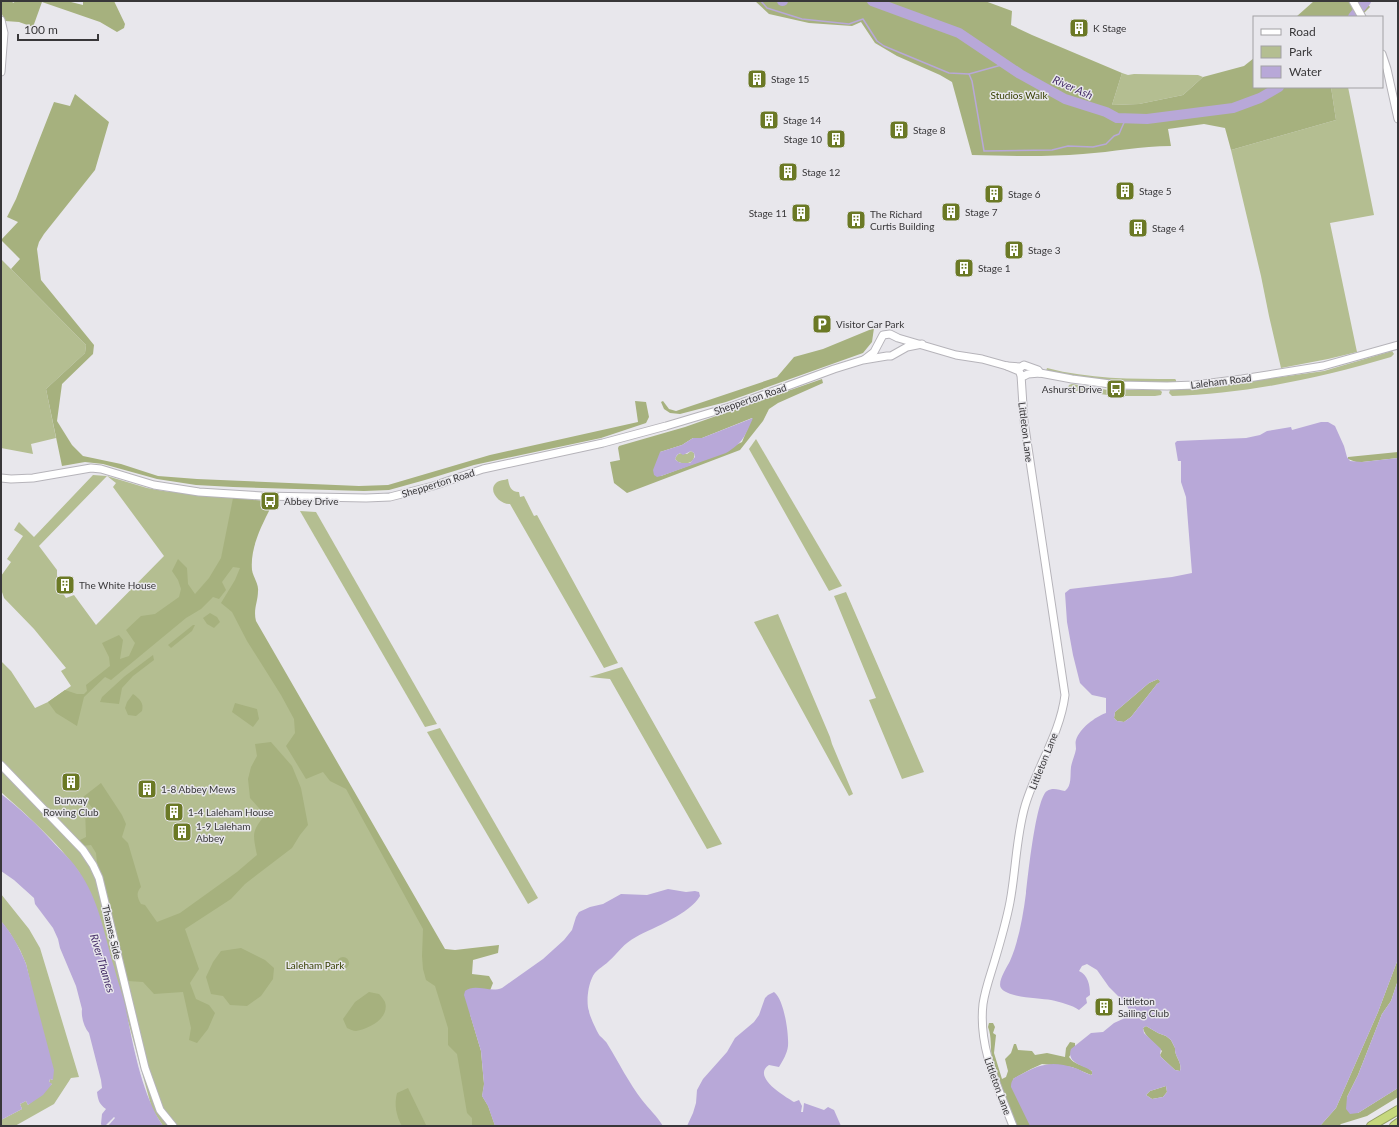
<svg xmlns="http://www.w3.org/2000/svg" width="1399" height="1127" viewBox="0 0 1399 1127" font-family="Lato,sans-serif">
<rect width="100%" height="100%" fill="#e8e7ec"/>
<g fill="#b4be91" fill-rule="evenodd">
<polygon points="1122,73 1128,75 1134,74 1198,75 1203,77 1183,95 1139,104 1112,105"/>
<polygon points="1331,87 1348,87 1374,215 1330,223 1357,352 1328,359 1281,368 1269,316 1261,276 1231,150 1336,120"/>
<polygon points="1,259 86,345 85,353 46,389 56,438 31,444 33,454 1,448"/>
<path d="M1392 351 1394 354 1391 357C1320 378 1246 394 1172 396L1169 393 1170 390 1231 384 1324 371Z"/>
<path d="M1047 368C1089 379 1131 379 1175 379L1176 380V382H1118L1091 379 1046 371Z"/>
<polygon points="1072,384 1108,390 1160,390 1162,392 1161,395 1155,396 1115,396 1070,390 1068,388 1069,385"/>
<polygon points="756,439 842,586 829,591 749,449"/>
<path d="M691 451 694 453C696 463 686 465 678 462L675 459C678 452 681 453 687 454Z"/>
<path d="M93 475 107 476 147 488 164 491 265 501 255 531 247 564 251 618 442 952 484 1084 482 1096 488 1106 495 1126H163L152 1109 113 966 79 872C57 842 29 817 1 792V661L11 671 35 708 48 702 71 686 61 671 66 668 34 629 4 598 1 589V576L11 562 7 559 23 536 14 530 19 522 34 537ZM107 476 116 483 113 487 164 556 96 625 74 595 66 598 57 584V570L39 546Z"/>
<path d="M508 479C509 486 511 492 519 492L520 497 524 496 534 516 537 515 618 663 604 668 510 504C501 505 487 491 496 483 499 480 505 480 508 479Z"/>
<polygon points="300,511 316,512 437,724 425,727"/>
<polygon points="846,592 924,772 902,779 869,700 876,698 834,596"/>
<polygon points="778,614 830,737 832,744 853,794 849,796 754,622"/>
<polygon points="622,667 722,844 707,849 610,679 589,677"/>
<polygon points="440,728 538,898 528,904 427,732"/>
<polygon points="1,894 29,929 40,948 79,1077 71,1078 54,1104 15,1126 1,1126 1,1120 22,1109 20,1104 26,1101 28,1105 52,1084 49,1083 50,1079 53,1080 26,964 20,950 10,933 1,921"/>
</g>
<g fill="#a6b17e" fill-rule="evenodd">
<polygon points="1,1 12,1 13,3 16,1 67,1 83,5 83,1 114,1 125,24 124,28 117,32 100,22 42,2 33,27 19,22 5,21 1,12"/>
<path d="M755 1H985L1012 11 1011 25 1032 35 1122 73 1112 105 1139 104 1183 95 1203 77 1244 66 1254 58V87H1331L1336 120 1231 150 1225 128 1204 124 1168 129 1171 146C1141 146 1113 152 1083 154 1046 157 1009 156 972 155L952 82 940 75 897 56 875 43 861 22 852 26 809 23 769 14Z"/>
<polygon points="1314,1 1365,1 1370,7 1360,17 1296,17"/>
<polygon points="75,94 109,122 95,170 44,234 39,242 37,249 41,280 94,345 93,354 62,384 57,421 72,445 83,456 121,464 158,476 197,479 359,486 388,485 490,455 638,422 635,401 646,402 649,417 646,423 601,438 474,465 425,480 389,490 364,491 233,487 196,485 157,479 103,464 85,462 62,466 46,389 85,353 86,345 11,269 20,259 1,240 18,222 7,217 16,199 54,102 70,106"/>
<polygon points="874,328 872,342 863,353 726,402 680,414 670,413 664,409 661,402 663,401 669,409 676,411 777,377 794,357 823,349"/>
<path d="M822 379 823 383 778 403 769 409 763 421 740 450 627 493 614 483 610 462 620 460 618 448 619 446 685 427ZM752 418 742 442 709 458 661 476 660 452 682 445 693 438H702Z"/>
<polygon points="1398,452 1398,458 1362,462 1356,462 1348,459 1348,457"/>
<path d="M233 498 265 501 272 505C262 525 250 547 252 570 253 577 259 584 258 591 258 602 253 609 256 621L445 949 455 950 499 945 498 953 473 960 472 974 489 976 493 983 489 993 470 1014 481 1051 484 1084 482 1096 488 1106 495 1126H465L472 1125V1118L467 1113 457 1054 448 1045V1028L435 986 426 980 423 969 422 956 423 929 346 789 330 781 323 772 306 779 286 746 295 733 294 719 281 695 247 641 232 612 221 603 235 580 240 568 233 567 222 582 226 590 219 599 213 597 201 609 186 618 111 680 105 677 84 697 77 726 56 713 48 702 65 690 77 694H84L87 691 86 685 110 666 109 657 102 643 119 635 123 640 120 659 129 656 135 643 126 630 141 616 155 614 179 597 181 589 178 580 172 571 178 559 187 568 188 584 195 594 209 578 221 558Z"/>
<polygon points="210,613 217,617 220,622 214,628 207,624 203,618"/>
<polygon points="193,625 195,625 192,631 171,648 168,645"/>
<polygon points="153,655 154,660 133,676 122,688 119,704 100,702 102,697 125,676"/>
<polygon points="1158,679 1161,682 1157,684 1131,717 1124,722 1117,721 1114,718 1115,712 1149,683"/>
<path d="M133 694C140 699 144 703 142 711L136 716 128 715 125 708 127 702Z"/>
<polygon points="235,703 257,709 259,719 253,727 232,712"/>
<path d="M271 742 292 766 301 788 308 825 300 835 292 848 245 884 231 899 185 929 199 969 190 983 196 999 209 1005 215 1013 208 1029 197 1043 189 1040 191 1028 183 992 154 994 143 982 128 981 97 863 96 853 91 845 82 846 80 840 86 837 85 808 92 812 94 810 83 797 101 783 122 815 126 824 122 837 128 843 141 887C136 893 137 897 141 904L145 905 157 922 180 913 237 872 257 855C253 834 251 832 265 815L250 798 248 779 251 767 257 756 255 744Z"/>
<polygon points="241,948 265,960 274,968 273,979 261,996 247,1006 230,1005 223,996 211,994 206,977 213,962 221,951"/>
<circle cx="343" cy="963" r="6"/>
<polygon points="1398,959 1398,980 1391,1001 1382,1014 1358,1075 1347,1097 1358,1113 1398,1088 1398,1097 1367,1116 1341,1124 1339,1126 1320,1126 1336,1108 1378,1012"/>
<path d="M369 992 379 994C381 996 384 1000 385 1002 390 1018 369 1029 356 1031 353 1031 350 1029 347 1028L343 1019 355 1002Z"/>
<path d="M989 1023H993L995 1027 993 1033 996 1035 994 1053 1002 1079 1006 1077 1008 1071 1005 1059 1011 1053 1014 1044H1016L1018 1050 1032 1051 1035 1055 1047 1053 1065 1057 1066 1048 1070 1042 1075 1043V1048L1069 1057C1071 1059 1072 1061 1074 1062 1080 1066 1089 1066 1093 1073L1091 1075 1072 1067 1042 1064 1031 1069 1013 1079 1031 1126H1017C1008 1104 997 1081 992 1058 990 1047 992 1037 988 1027Z"/>
<path d="M1146 1026 1158 1033 1166 1036 1171 1040 1175 1048C1174 1056 1183 1063 1180 1071L1175 1070 1161 1057 1160 1055 1162 1051C1156 1044 1144 1036 1143 1028Z"/>
<polygon points="1166,1086 1167,1092 1163,1097 1152,1099 1146,1095 1150,1091"/>
<path d="M408 1088 426 1125 425 1126H402C396 1116 394 1104 397 1093Z"/>
</g>
<g fill="#b8a8d8" fill-rule="evenodd">
<path d="M753 418C745 436 743 443 726 453L661 476 657 477 654 475 653 470 660 452 682 445 693 438H702ZM691 451 694 453 695 457 690 463C684 463 679 464 675 459L677 455 680 453 683 455Z"/>
<path d="M1321 422H1328L1335 426 1344 446 1347 457 1350 461 1362 462 1398 458V959L1378 1012 1336 1108 1320 1126H1030L1011 1087C1011 1079 1015 1077 1022 1074 1041 1063 1054 1061 1075 1068 1081 1070 1086 1074 1092 1075V1071C1083 1065 1066 1063 1071 1049L1091 1033 1103 1032 1114 1023 1125 1018 1129 1015 1130 1012 1126 1004 1109 987 1097 970 1087 964 1082 966 1079 971C1088 975 1090 985 1090 995L1086 998 1087 1003 1079 1010C1072 1005 1060 1002 1051 1000 1040 998 1008 998 1001 988 997 982 1007 967 1010 961 1019 940 1023 916 1026 893 1028 876 1036 798 1047 791 1053 787 1059 790 1065 791 1072 786 1070 775 1071 767 1072 761 1075 755 1076 749 1076 746 1075 743 1076 740 1080 728 1095 717 1106 713V698L1092 695 1080 683 1073 655 1067 622 1065 593 1070 589 1172 577 1192 573 1186 497 1181 482V461H1178L1175 443 1177 441 1246 438 1260 435 1267 431 1291 427 1292 430ZM1158 679 1160 682 1157 684 1131 717 1124 722 1117 721 1114 718 1115 712 1149 683ZM1146 1026 1158 1033 1166 1036 1171 1040 1175 1048C1174 1056 1183 1063 1180 1071L1175 1070 1161 1057 1160 1055 1161 1049 1144 1033 1143 1028ZM1166 1086 1167 1092 1163 1097 1152 1099 1146 1095 1150 1091Z"/>
<path d="M1 794C19 808 37 824 52 841 61 851 71 859 78 870 99 899 104 934 114 967 117 980 122 992 125 1005 133 1044 141 1093 163 1126H108L115 1118 114 1117 105 1126H102L101 1124 102 1114 106 1109C99 1104 98 1100 97 1092L102 1088 101 1080 89 1033C84 1027 81 1017 82 1009L76 986 60 948 58 939 53 928 35 904 34 898 14 880 1 871Z"/>
<path d="M668 889 686 892 695 891 699 892 700 896C690 914 654 927 636 937 624 943 618 953 609 961 603 967 595 970 592 978 588 986 586 1003 589 1011 589 1015 598 1034 600 1036 603 1039 606 1041 608 1045 619 1063 629 1083 642 1100 649 1109 657 1116 663 1126H495L488 1106 482 1096 484 1084 481 1051 464 995 465 991C475 983 490 993 502 988L543 959 564 940 572 930 576 917 579 912 590 907 603 904 621 894 647 895Z"/>
<path d="M1 921C12 933 20 949 26 964L54 1070 53 1080 50 1079 49 1082 52 1084 43 1095 28 1105 26 1101 20 1104 22 1109 1 1120Z"/>
<polygon points="1398,980 1398,1088 1358,1113 1350,1114 1346,1109 1347,1097 1358,1075 1382,1014 1391,1001"/>
<path d="M774 992C784 999 789 1034 788 1046 787 1054 783 1060 779 1067L769 1065C751 1077 786 1097 794 1102L799 1100 802 1106 801 1112H803L804 1103 824 1110 828 1107 834 1110 841 1126H687L693 1113 696 1103 697 1090 703 1079 727 1052 735 1038 754 1022 759 1015 765 998 768 995Z"/>
</g>
<g fill="none" stroke-linecap="round" stroke-linejoin="round">
<g stroke="#b8a8d8" stroke-width="1.5">
<polyline points="761,1 767,8 802,19 849,24 863,19 877,41 884,46 949,73 969,74 1005,64"/>
<polyline points="969,74 972,81 984,151 1052,150 1068,146 1093,147 1106,144 1114,136 1119,134 1126,118"/>
</g>
<g stroke="#b8a8d8" stroke-width="10">
<polyline points="782,1 783,1"/>
<polyline points="872,1 959,33 1020,74 1065,99 1106,112 1117,118 1147,119 1233,108 1260,98 1279,87"/>
<polyline points="1353,17 1366,1"/>
</g>
<defs>
<g id="secondary">
<polyline points="1353,1 1362,17"/>
<polyline points="1,20 4,33 1,72"/>
<polyline points="1382,54 1387,69 1398,119"/>
<polyline points="865,359 874,352 883,335 890,334 898,338 956,355 982,359 1007,366 1021,367 1024,365 1038,370 1040,373"/>
<polyline points="1007,366 1019,371 1021,375 1024,376 1028,374 1040,373 1072,379 1118,385 1167,386 1195,385 1242,379 1323,366 1398,345"/>
<polyline points="1,478 11,479 33,478 91,468 101,469 154,485 199,492 262,496 366,498 390,497 433,486 483,469 603,443 666,426 733,406 834,369 863,360 887,356 891,356 907,347 922,344"/>
<polyline points="1,765 83,850 93,865 99,878 145,1068 160,1110 173,1126"/>
<path d="M1013 1126C998 1087 978 1047 983 1004 985 990 990 976 994 963 1000 943 1006 923 1010 902 1016 870 1016 837 1025 806 1036 768 1060 735 1065 695L1024 421 1021 375"/>
</g>
<g id="highway">
<polyline points="1371,1126 1398,1110"/>
<polyline points="1394,1126 1398,1123"/>
</g>
</defs>
<use href="#secondary" stroke="#b6b4ba" stroke-width="9"/>
<use href="#highway" stroke="#94a066" stroke-width="10"/>
<use href="#secondary" stroke="#fff" stroke-width="7"/>
<use href="#highway" stroke="#c6d87e" stroke-width="8"/>
</g>
<defs>
<symbol id="building-square" viewBox="-11 -11 22 22"><rect x="-9" y="-9" width="18" height="18" rx="4" fill="#6b7925" stroke="#e8e7ec"/><path d="M-4-6H4V6H1V3H-1V6H-4ZM-2.5-4.3h1.7v1.8h-1.7ZM.8-4.3h1.7v1.8H.8ZM-2.5-1h1.7V.8h-1.7ZM.8-1h1.7V.8H.8Z" fill="#fff"/></symbol>
<symbol id="parking-square" viewBox="-11 -11 22 22"><rect x="-9" y="-9" width="18" height="18" rx="4" fill="#6b7925" stroke="#e8e7ec"/><path d="M-3.5-5.5H1a3.5 3.5 0 0 1 0 7H-1V5.5H-3.5ZM-1-3.4V-.6H.8a1.4 1.4 0 0 0 0-2.8Z" fill="#fff"/></symbol>
<symbol id="bus-square" viewBox="-11 -11 22 22"><rect x="-9" y="-9" width="18" height="18" rx="4" fill="#6b7925" stroke="#e8e7ec"/><path d="M-5-6H5V4H4V6H2V4H-2V6H-4V4H-5ZM-3.5-4V0h7V-4ZM-3.5 1.2v1.5H-2V1.2ZM2 1.2v1.5H3.5V1.2Z" fill="#fff"/></symbol>
</defs>
<g fill-rule="evenodd">
<use href="#building-square" x="1068" y="17" width="22" height="22"/>
<use href="#building-square" x="746" y="68" width="22" height="22"/>
<use href="#building-square" x="758" y="109" width="22" height="22"/>
<use href="#building-square" x="888" y="119" width="22" height="22"/>
<use href="#building-square" x="825" y="128" width="22" height="22"/>
<use href="#building-square" x="777" y="161" width="22" height="22"/>
<use href="#building-square" x="1114" y="180" width="22" height="22"/>
<use href="#building-square" x="983" y="183" width="22" height="22"/>
<use href="#building-square" x="940" y="201" width="22" height="22"/>
<use href="#building-square" x="790" y="202" width="22" height="22"/>
<use href="#building-square" x="845" y="209" width="22" height="22"/>
<use href="#building-square" x="1127" y="217" width="22" height="22"/>
<use href="#building-square" x="1003" y="239" width="22" height="22"/>
<use href="#building-square" x="953" y="257" width="22" height="22"/>
<use href="#parking-square" x="811" y="313" width="22" height="22"/>
<use href="#bus-square" x="1105" y="378" width="22" height="22"/>
<use href="#bus-square" x="259" y="490" width="22" height="22"/>
<use href="#building-square" x="54" y="574" width="22" height="22"/>
<use href="#building-square" x="60" y="771" width="22" height="22"/>
<use href="#building-square" x="136" y="778" width="22" height="22"/>
<use href="#building-square" x="163" y="801" width="22" height="22"/>
<use href="#building-square" x="171" y="821" width="22" height="22"/>
<use href="#building-square" x="1093" y="996" width="22" height="22"/>
</g>
<g text-anchor="middle" dominant-baseline="central" stroke-width="3" stroke-linejoin="round" paint-order="stroke">
<g font-size="10" fill="#383739" stroke="#e8e7ec" text-anchor="start">
<text x="1093" y="28">K Stage</text>
<text x="771" y="79">Stage 15</text>
<text x="783" y="120">Stage 14</text>
<text x="913" y="130">Stage 8</text>
<text x="822" y="139" text-anchor="end">Stage 10</text>
<text x="802" y="172">Stage 12</text>
<text x="1139" y="191">Stage 5</text>
<text x="1008" y="194">Stage 6</text>
<text x="965" y="212">Stage 7</text>
<text x="787" y="213" text-anchor="end">Stage 11</text>
<text x="870" y="214">The Richard<tspan x="870" dy="12">Curtis Building</tspan></text>
<text x="1152" y="228">Stage 4</text>
<text x="1028" y="250">Stage 3</text>
<text x="978" y="268">Stage 1</text>
<text x="836" y="324">Visitor Car Park</text>
<text x="1102" y="389" text-anchor="end">Ashurst Drive</text>
<text x="284" y="501">Abbey Drive</text>
<text x="79" y="585">The White House</text>
<text x="161" y="789">1-8 Abbey Mews</text>
<text x="71" y="800" text-anchor="middle">Burway<tspan x="71" dy="12">Rowing Club</tspan></text>
<text x="188" y="812">1-4 Laleham House</text>
<text x="196" y="826">1-9 Laleham<tspan x="196" dy="12">Abbey</tspan></text>
<text x="1118" y="1001">Littleton<tspan x="1118" dy="12">Sailing Club</tspan></text>
</g>
<g font-size="10" fill="#363f01" stroke="#e8e7ec">
<text x="1019" y="95">Studios Walk</text>
<text x="315" y="965">Laleham Park</text>
</g>
<g font-size="10" fill="#383739" stroke="#e8e7ec">
<text transform="translate(1221 381) rotate(-7)">Laleham Road</text>
<text transform="translate(750 399) rotate(-19)">Shepperton Road</text>
<text transform="translate(1026 432) rotate(83)">Littleton Lane</text>
<text transform="translate(438 483) rotate(-17)">Shepperton Road</text>
<text transform="translate(1043 761) rotate(-68)">Littleton Lane</text>
<text transform="translate(112 932) rotate(77)">Thames Side</text>
<text transform="translate(998 1086) rotate(70)">Littleton Lane</text>
</g>
<g font-size="11" font-style="italic" fill="#432b66" stroke="#e8e7ec">
<text transform="translate(1073 87) rotate(24)">River Ash</text>
<text transform="translate(103 963) rotate(73)">River Thames</text>
</g>
</g>
<rect width="1399" height="1127" fill="none" stroke="#383739" stroke-width="4"/>
<rect x="1253" y="16" width="130" height="72" fill="#e8e7ec" stroke="#a2a1a4"/>
<rect x="1261" y="29" width="20" height="6" fill="#ffffff" stroke="#a2a1a4"/>
<text x="1289" y="36" font-size="12" fill="#383739">Road</text>
<rect x="1261" y="46" width="20" height="12" fill="#b4be91" stroke="#a2a1a4"/>
<text x="1289" y="56" font-size="12" fill="#383739">Park</text>
<rect x="1261" y="66" width="20" height="12" fill="#b8a8d8" stroke="#a2a1a4"/>
<text x="1289" y="76" font-size="12" fill="#383739">Water</text>
<path d="M18 34v6h80v-6" fill="none" stroke="#383739" stroke-width="2"/>
<text x="24" y="34" font-size="12" fill="#383739" stroke="#e8e7ec" stroke-width="3" paint-order="stroke">100 m</text>
</svg>
